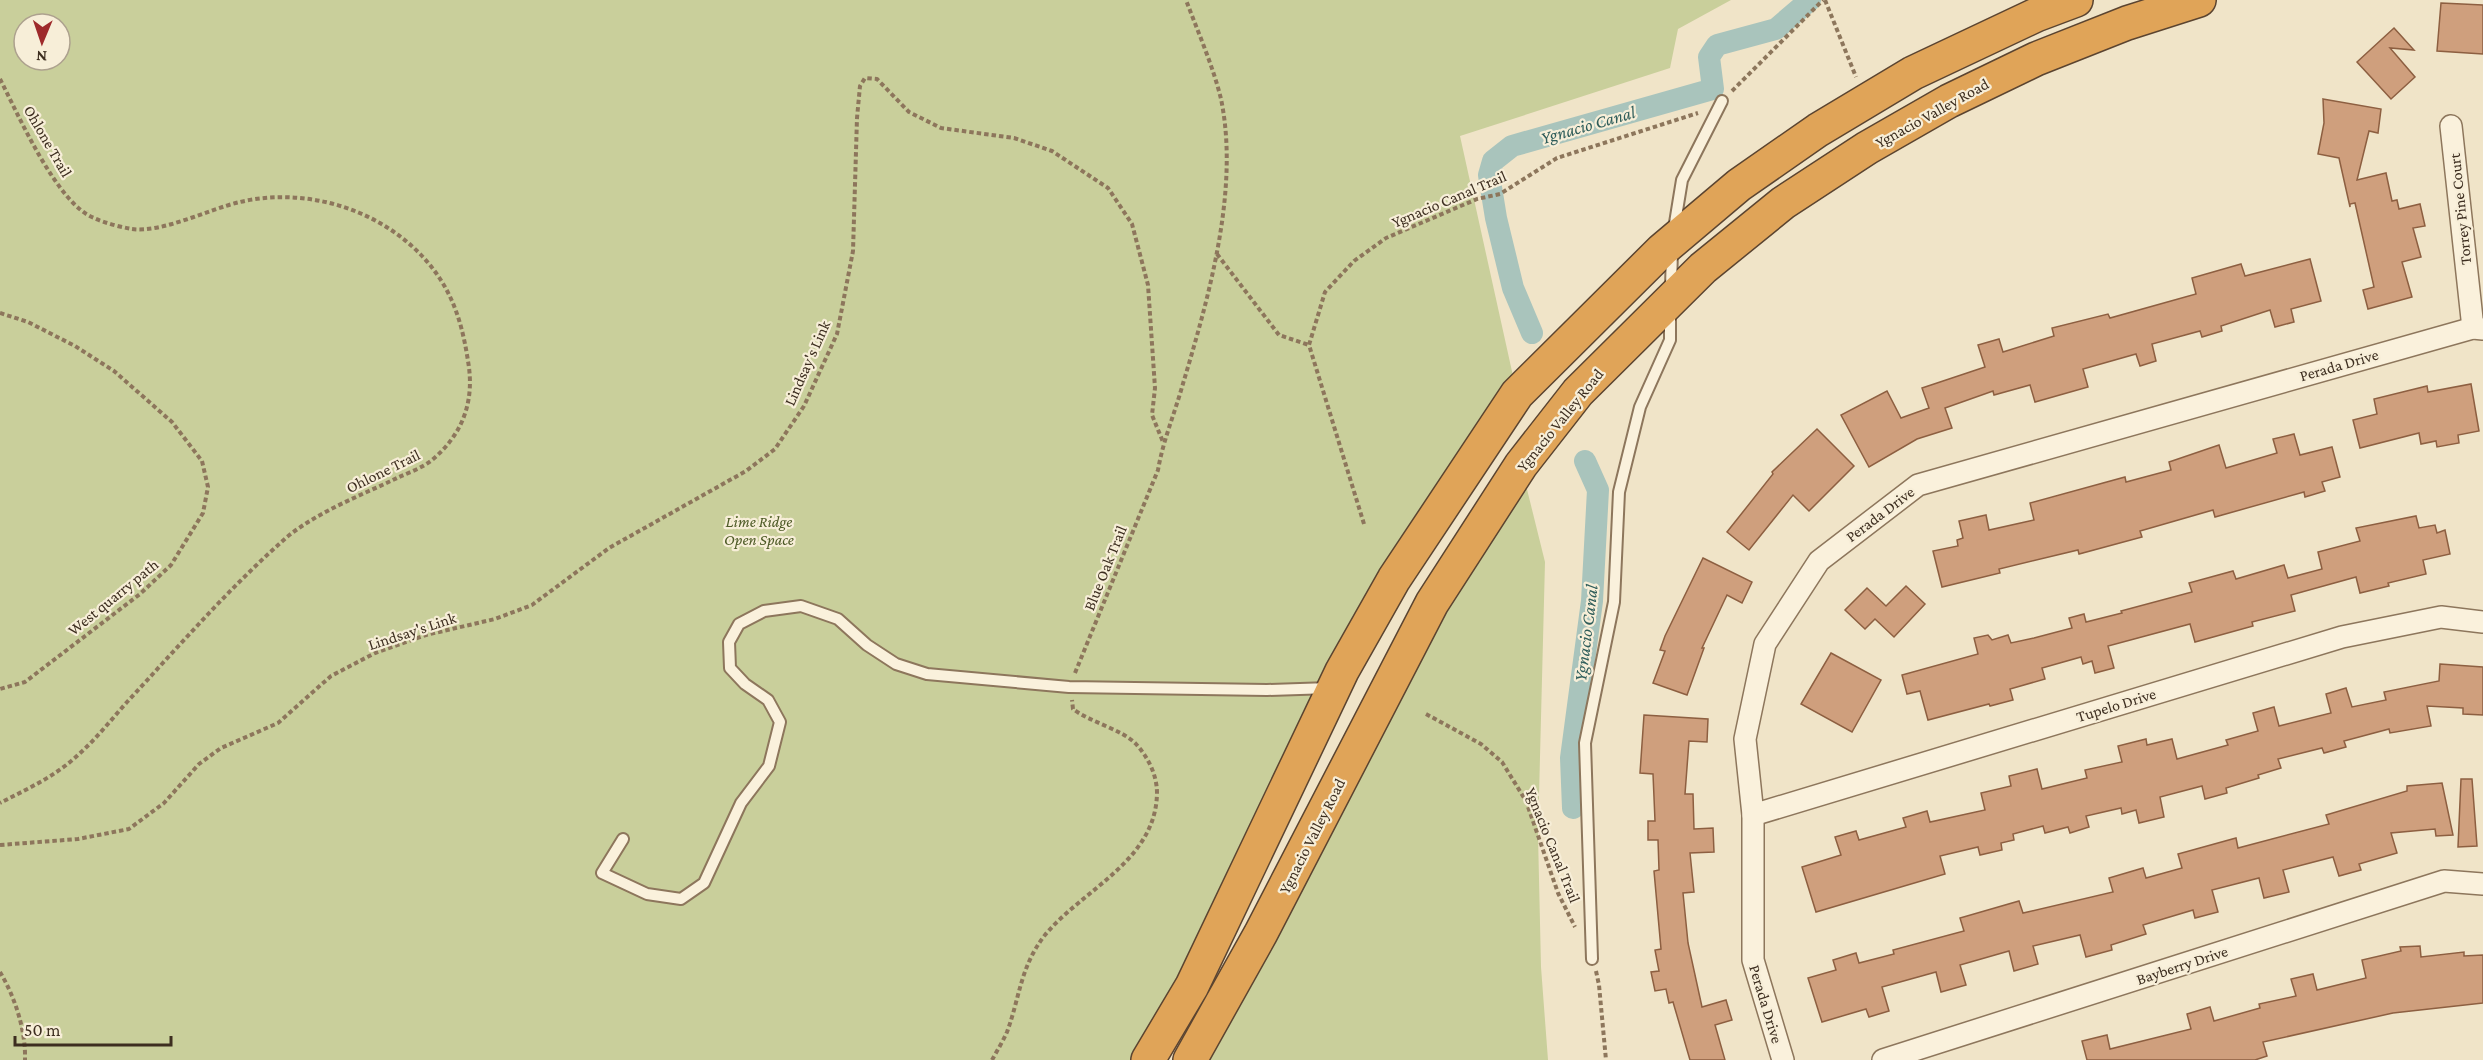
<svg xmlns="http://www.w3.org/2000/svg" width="2483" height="1060" viewBox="0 0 2483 1060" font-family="'Crimson Pro',serif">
<rect width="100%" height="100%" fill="#f0e4c8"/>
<g fill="#c9cf9b" fill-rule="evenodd">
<path d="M0 0H1731L1678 29 1670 68 1460 136 1517 394 1457 482 1148 1060H0ZM24 24H60V60H24Z"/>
<polygon points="1521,465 1545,562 1538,835 1541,967 1548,1060 1190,1060"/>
</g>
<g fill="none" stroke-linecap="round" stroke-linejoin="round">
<g stroke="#a9c4bc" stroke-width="22">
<polyline points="1532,333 1513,288 1496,218 1489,175 1493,161 1512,146 1713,89 1709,57 1717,45 1776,29 1810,0"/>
<polyline points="1573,808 1571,758 1592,601 1598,490 1585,461"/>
</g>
</g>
<g fill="#cf9f7d" stroke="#8d5f41" stroke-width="1.5">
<polygon points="2441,3 2483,5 2483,54 2437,51"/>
<polygon points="2394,28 2414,50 2390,48 2415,77 2391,99 2357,62"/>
<polygon points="2323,99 2381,109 2378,133 2369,131 2357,180 2386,173 2392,201 2397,200 2399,209 2420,204 2425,226 2413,228 2421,257 2402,262 2412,297 2368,309 2363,290 2374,287 2355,203 2350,204 2350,207 2339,158 2318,154 2324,123"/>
<polygon points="2310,259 2321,301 2291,309 2294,322 2275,327 2270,310 2221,326 2222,331 2202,337 2200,331 2152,344 2156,361 2140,366 2136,354 2083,369 2088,387 2035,402 2030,385 1994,395 1993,391 1945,408 1952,428 1917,439 1869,467 1841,415 1887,391 1901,418 1929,408 1922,388 1985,367 1978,345 1999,339 2003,352 2054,336 2052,328 2108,314 2110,318 2196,294 2192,278 2241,264 2245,276"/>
<polygon points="2471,384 2479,431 2458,435 2459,443 2437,447 2436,441 2421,444 2419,433 2360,448 2353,420 2377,414 2374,399 2427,386 2428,392"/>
<polygon points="1817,429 1854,466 1809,511 1793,495 1749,550 1727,532 1773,474 1772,472"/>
<polygon points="2294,434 2300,455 2332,447 2340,477 2322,482 2325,491 2305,497 2304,492 2215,517 2213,510 2140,531 2142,537 2079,554 2078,550 1999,569 2000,573 1942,587 1933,551 1958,546 1957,540 1963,538 1959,521 1986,515 1989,530 2034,520 2030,503 2125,477 2126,482 2171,470 2169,462 2219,445 2226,468 2277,453 2273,439"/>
<polygon points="2416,516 2419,528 2435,525 2437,533 2445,530 2450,554 2423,560 2426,574 2388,583 2389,586 2360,593 2356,577 2291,595 2295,611 2252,622 2253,626 2195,642 2190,624 2108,646 2114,668 2095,673 2092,661 2083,664 2081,657 2042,668 2045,679 2010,689 2013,700 1990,706 1989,704 1928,720 1920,691 1907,694 1902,675 1978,654 1974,638 1988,635 1992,640 2008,635 2011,643 2034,638 2072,628 2069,618 2084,614 2086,622 2122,613 2121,611 2192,592 2189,583 2233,571 2236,579 2284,565 2288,578 2322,569 2318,552 2360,541 2356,528"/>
<polygon points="1703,558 1752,582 1742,603 1727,595 1702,648 1704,648 1687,695 1653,683 1665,651 1660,650 1665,636"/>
<polygon points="1906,586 1925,604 1894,637 1875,619 1865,629 1845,610 1867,588 1886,606"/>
<polygon points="1831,653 1881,680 1852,732 1801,704"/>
<polygon points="2440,664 2483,667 2483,715 2463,714 2463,708 2427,706 2431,726 2390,733 2389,729 2344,741 2346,747 2324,753 2322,748 2278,759 2281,768 2258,775 2259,778 2226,788 2227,793 2205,799 2202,786 2160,797 2164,817 2139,823 2136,810 2122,814 2121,808 2086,816 2089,827 2070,833 2068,827 2045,833 2043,826 2013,834 2014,840 2001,843 2002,850 1980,855 1978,847 1940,856 1945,874 1816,912 1802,867 1841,855 1835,837 1856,831 1859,840 1906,827 1903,818 1927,811 1930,822 1985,810 1981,793 2011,786 2009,776 2037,769 2042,789 2087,778 2085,770 2122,762 2118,746 2146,739 2147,745 2172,739 2177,759 2228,745 2226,740 2258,731 2253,713 2274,707 2279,726 2331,713 2326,694 2346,688 2352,707 2386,700 2384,692 2439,681"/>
<polygon points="1644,715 1708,719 1707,742 1689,741 1685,794 1693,794 1694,829 1713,828 1714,852 1690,853 1694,892 1683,893 1688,943 1702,1007 1726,1000 1732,1020 1715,1025 1725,1060 1690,1060 1673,1002 1669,1003 1666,989 1655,991 1651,972 1659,971 1655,950 1661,949 1654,871 1659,870 1658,840 1648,840 1648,821 1655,821 1653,774 1640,773"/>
<polygon points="2461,779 2472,779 2477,846 2458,847"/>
<polygon points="2442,783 2453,835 2436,836 2435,829 2391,833 2397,853 2359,864 2361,870 2339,876 2333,857 2283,870 2289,892 2264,898 2259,878 2212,890 2218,912 2195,918 2193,910 2143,925 2146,934 2111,945 2112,950 2086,957 2080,935 2033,946 2038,964 2014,971 2009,951 1960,965 1966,985 1941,992 1936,972 1882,987 1889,1011 1869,1017 1866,1009 1822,1022 1808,978 1836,970 1833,960 1856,953 1859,963 1894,954 1893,950 1964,931 1960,918 2019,901 2023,913 2113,892 2109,878 2143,868 2146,878 2182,868 2178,854 2236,838 2238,848 2329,824 2326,815 2407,791 2407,786"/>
<polygon points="2420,946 2421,957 2464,952 2464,956 2483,955 2483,1003 2393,1013 2263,1042 2267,1056 2255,1060 2087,1060 2082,1041 2107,1035 2110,1049 2191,1029 2187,1014 2210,1007 2214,1021 2260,1008 2259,1004 2296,996 2291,979 2313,974 2317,990 2366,978 2362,960 2401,951 2400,947"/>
</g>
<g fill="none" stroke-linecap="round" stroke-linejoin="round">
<defs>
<g id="lane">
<polyline points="1674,229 1682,180 1722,101"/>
<polyline points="1671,288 1672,250"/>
<polyline points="623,839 602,873 647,894 681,899 704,883 741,803 769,766 780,722 768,700 745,684 730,668 729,642 739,624 764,611 801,606 838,619 867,645 896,664 927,674 1069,687 1267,690 1330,688"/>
<polyline points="1592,959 1585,743 1614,602 1619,492 1640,407 1670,340 1670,310"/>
</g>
<g id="street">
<polyline points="2451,126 2473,328"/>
<polyline points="1753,815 2342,637 2441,617 2483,622"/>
<polyline points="1783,1060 1753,960 1753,815 1745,739 1765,644 1819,561 1918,485 2473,328 2483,329"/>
<polyline points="1883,1060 2444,881 2483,884"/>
</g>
<g id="highway">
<polyline points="1148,1060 1192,986 1342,671 1394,579 1517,394 1662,250 1739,185 1818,130 1913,73 2036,15 2076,0"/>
<polyline points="1190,1060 1261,933 1432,603 1521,465 1578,392 1703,268 1783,203 1867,148 1949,101 2036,59 2127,23 2199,0"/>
</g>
</defs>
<use href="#lane" stroke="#8d765c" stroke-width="14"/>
<use href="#street" stroke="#8d765c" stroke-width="24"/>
<use href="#highway" stroke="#5b4430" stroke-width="36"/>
<g stroke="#8d765c" stroke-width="4" stroke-dasharray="4.5 3" stroke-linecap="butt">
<polyline points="1825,0 1856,77"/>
<path d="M0 79C18 114 57 204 94 218 105 223 120 227 132 229 163 233 209 209 240 202 316 184 405 217 445 287 458 310 464 335 468 361 475 401 463 434 432 460 422 468 408 473 397 478 360 496 319 511 287 537 230 587 179 646 127 702 111 720 96 739 78 755 56 776 27 789 0 803"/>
<polyline points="1732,91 1823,0"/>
<polyline points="1217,254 1279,335 1309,345"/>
<polyline points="0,313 28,322 75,346 114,371 172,422 202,461 208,487 203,513 171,565 140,594 25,682 0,689"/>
<polyline points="1364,524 1309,345 1325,292 1354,261 1386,238 1477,199 1500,194 1557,158 1698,113"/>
<path d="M1075 673 1158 470C1163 441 1174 415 1182 387 1208 300 1240 190 1221 99 1213 66 1198 32 1186 0"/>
<polyline points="1426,714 1481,744 1502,762 1526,801 1558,893 1575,927"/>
<polyline points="0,845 78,839 129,829 164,803 199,764 221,748 278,723 331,676 375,653 426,635 495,619 532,605 609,548 746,471 775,449 804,406 837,334 853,251 857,118 860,86 865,78 877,79 909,112 941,128 1014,138 1052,151 1108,188 1132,224 1148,285 1155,388 1152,415 1163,442"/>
<polyline points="1596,971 1599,985 1606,1060"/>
<path d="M0 972C15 997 26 1031 25 1060"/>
<path d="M992 1060C997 1051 1003 1041 1007 1032 1020 997 1020 967 1045 935 1083 889 1156 861 1157 793 1157 775 1148 757 1136 744 1123 730 1090 722 1073 709L1072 700"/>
</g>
<use href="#lane" stroke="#faf1dc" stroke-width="10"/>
<use href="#street" stroke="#faf1dc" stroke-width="21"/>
<use href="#highway" stroke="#e0a458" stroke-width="33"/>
</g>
<g text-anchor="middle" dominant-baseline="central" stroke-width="4.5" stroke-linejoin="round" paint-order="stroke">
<g font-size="16" fill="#3d2e20" stroke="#f7eed8">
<text transform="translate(1932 113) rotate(-29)">Ygnacio Valley Road</text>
<text transform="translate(48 141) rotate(60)">Ohlone Trail</text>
<text transform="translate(1449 199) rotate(-23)">Ygnacio Canal Trail</text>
<text transform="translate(2460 209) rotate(-96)">Torrey Pine Court</text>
<text transform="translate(807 363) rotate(-66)">Lindsay's Link</text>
<text transform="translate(2339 365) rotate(-16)">Perada Drive</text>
<text transform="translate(1560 420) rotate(-51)">Ygnacio Valley Road</text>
<text transform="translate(383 471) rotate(-26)">Ohlone Trail</text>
<text transform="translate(1880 514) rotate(-37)">Perada Drive</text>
<text transform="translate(1105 568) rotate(-68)">Blue Oak Trail</text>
<text transform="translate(113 597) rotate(-39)">West quarry path</text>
<text transform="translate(412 631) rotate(-18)">Lindsay's Link</text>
<text transform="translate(2116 705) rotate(-17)">Tupelo Drive</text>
<text transform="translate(1312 836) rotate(-63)">Ygnacio Valley Road</text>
<text transform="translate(1553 845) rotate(68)">Ygnacio Canal Trail</text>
<text transform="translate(2182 965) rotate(-18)">Bayberry Drive</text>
<text transform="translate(1766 1004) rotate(73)">Perada Drive</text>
</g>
<g font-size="16" font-style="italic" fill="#4d5a26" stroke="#f7eed8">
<text x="759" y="521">Lime Ridge<tspan x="759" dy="18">Open Space</tspan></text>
</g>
<g font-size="18" font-style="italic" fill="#2f5d5a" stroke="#f7eed8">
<text transform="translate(1588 125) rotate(-16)">Ygnacio Canal</text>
<text transform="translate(1586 633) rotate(-83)">Ygnacio Canal</text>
</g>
</g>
<g transform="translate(42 42) rotate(182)"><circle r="28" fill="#f7eed8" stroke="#ada18e" stroke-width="1.5"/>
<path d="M0-4.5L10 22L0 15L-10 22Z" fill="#9e2a2b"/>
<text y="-9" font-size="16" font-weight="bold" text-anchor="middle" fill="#3d2e20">N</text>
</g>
<path d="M15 1036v9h156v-9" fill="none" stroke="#3d2e20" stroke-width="3"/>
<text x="24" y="1036" font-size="18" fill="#3d2e20" stroke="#f7eed8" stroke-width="4.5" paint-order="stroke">50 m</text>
</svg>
